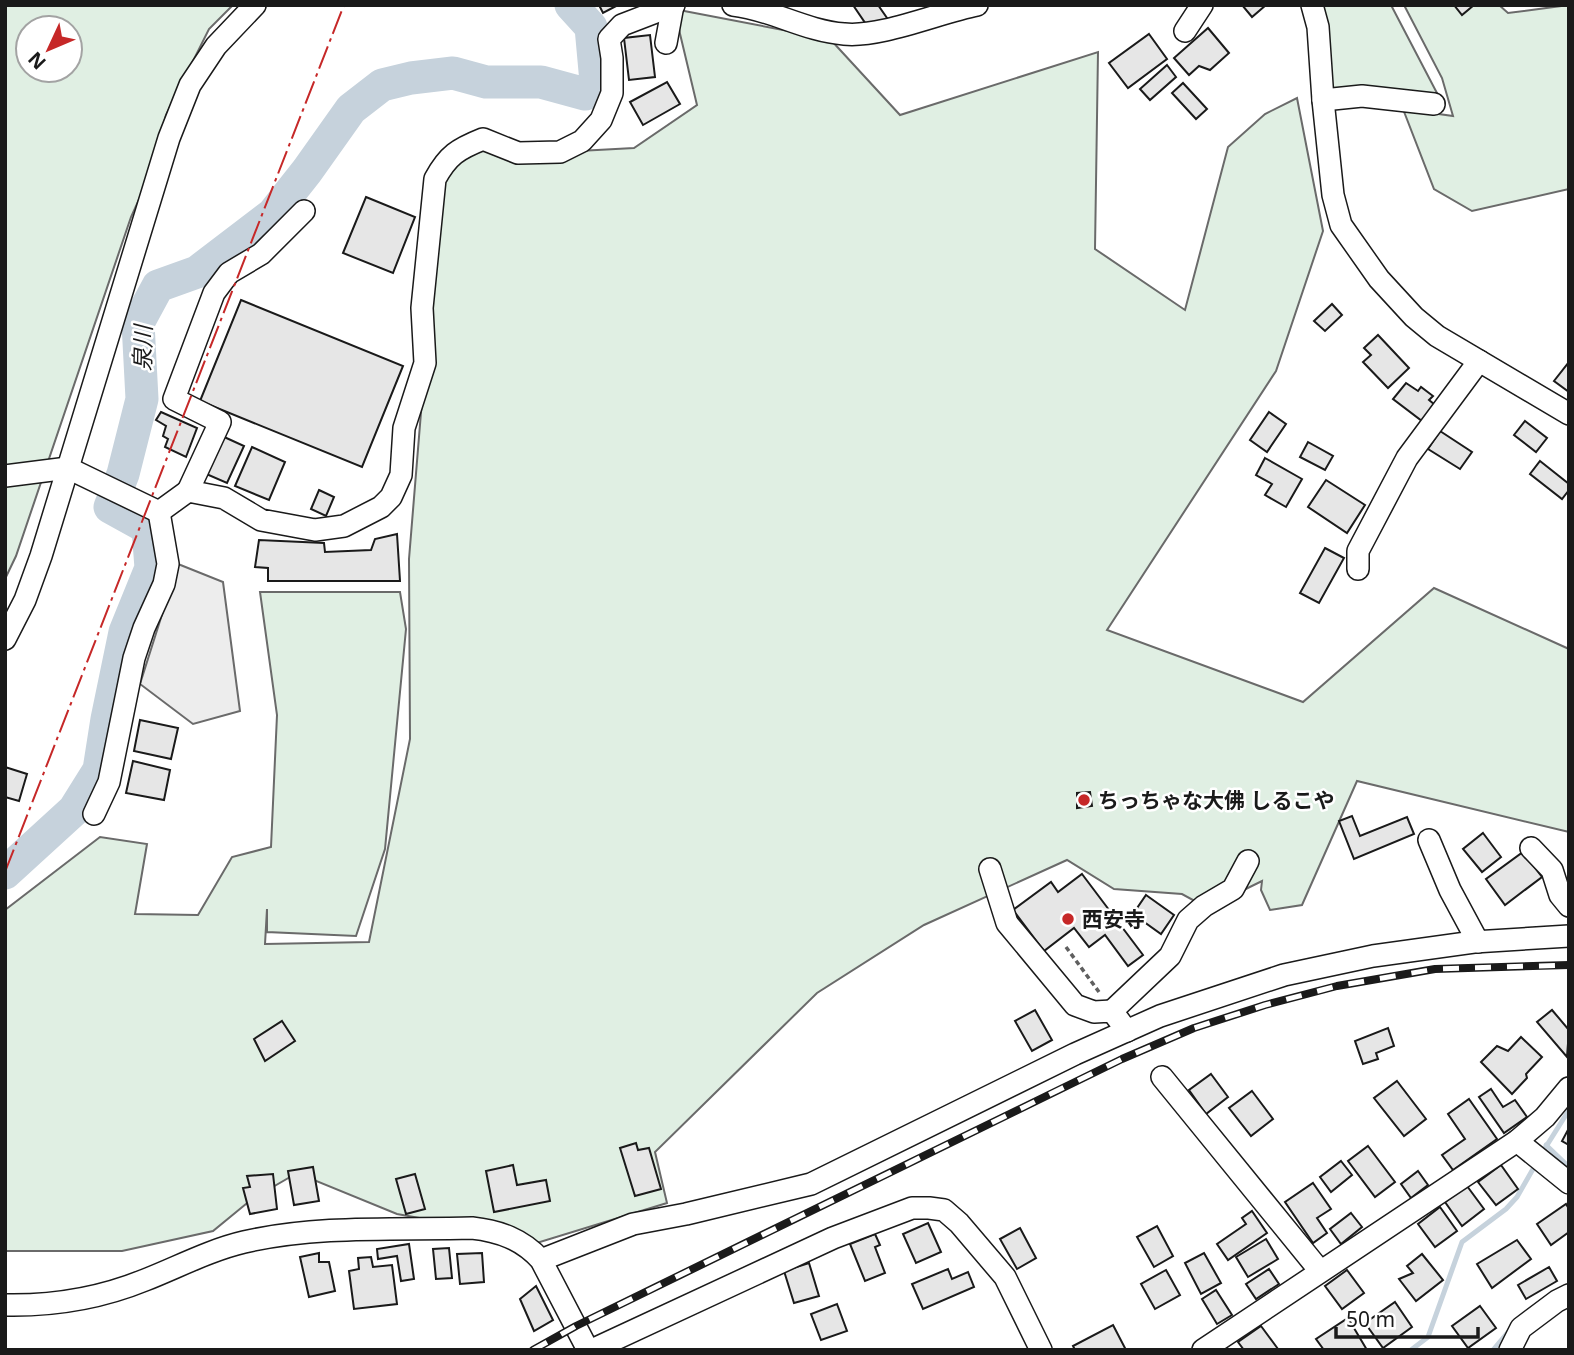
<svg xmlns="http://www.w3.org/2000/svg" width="1574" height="1355" viewBox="0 0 1574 1355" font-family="'Noto Sans','Noto Sans JP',sans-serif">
<rect width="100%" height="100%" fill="#fff"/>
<g fill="#e0efe3" stroke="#6a6a6a" stroke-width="2" fill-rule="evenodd">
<path d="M5 5H233L209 29 166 115 151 173 131 217 16 556 5 579ZM28 28H70V70H28Z"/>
<polygon points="1314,5 1391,5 1438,95 1334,96"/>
<polygon points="1404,5 1499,5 1508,13 1569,5 1569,189 1472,211 1434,189 1403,109 1453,116 1442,78"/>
<polygon points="679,10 830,39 900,115 1098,52 1095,249 1185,310 1228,147 1265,114 1297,98 1323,231 1276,371 1107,630 1303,702 1434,588 1569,649 1569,832 1357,781 1302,905 1270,910 1261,890 1262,881 1205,909 1204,906 1182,894 1114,889 1067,860 924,925 817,993 655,1152 667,1203 527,1246 470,1227 397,1214 297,1173 252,1199 213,1231 122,1251 5,1251 5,910 100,837 147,844 135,914 198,915 232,857 271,847 277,715 260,592 400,592 406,629 385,849 356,936 267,932 267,909 265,944 369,942 410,739 409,559 441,168 483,139 560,152 634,148 697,105 676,17"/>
</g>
<polygon fill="#ededed" stroke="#6a6a6a" stroke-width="2" points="178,564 223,582 240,711 193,724 140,684"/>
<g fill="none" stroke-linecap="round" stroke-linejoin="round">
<g stroke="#c6d2dc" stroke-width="5">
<polyline points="1546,1145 1569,1167"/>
<polyline points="1542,1153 1569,1110"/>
<polyline points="1411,1350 1428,1337 1462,1242 1506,1209 1517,1197 1537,1162"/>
<polyline points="1493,1350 1509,1331"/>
</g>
<polyline stroke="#c6d2dc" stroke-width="33" points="5,873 74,810 99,770 107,719 125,632 151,568 148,528 110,507 123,474 142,399 138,323 158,286 197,272 273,214 307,171 351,109 382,85 411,78 453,73 486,82 541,82 585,94 596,82 591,27 571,5"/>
</g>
<g fill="#e6e6e6" stroke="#1a1a1a" stroke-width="2">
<polygon points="599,5 618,5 603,13"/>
<polygon points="853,5 878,5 887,18 870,30"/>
<polygon points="1242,5 1266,5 1252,17"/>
<polygon points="1454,5 1474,5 1462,15"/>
<polygon points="1208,28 1229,53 1210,70 1199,66 1189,75 1174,58"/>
<polygon points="1149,34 1167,59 1128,88 1109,63"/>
<polygon points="650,35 655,77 629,80 624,38"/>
<polygon points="1167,65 1176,77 1150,100 1140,89"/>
<polygon points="667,82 680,104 643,125 630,102"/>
<polygon points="1183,83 1207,109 1196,119 1172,93"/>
<polygon points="366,197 415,217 393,273 343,253"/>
<polygon points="241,300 403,366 362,467 200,401"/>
<polygon points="1332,304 1342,315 1325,331 1314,321"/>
<polygon points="1378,335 1409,368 1388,388 1363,362 1371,355 1364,348"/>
<polygon points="1569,362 1569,392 1554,381"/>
<polygon points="1406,383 1418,391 1421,387 1433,396 1429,400 1435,405 1422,421 1393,399"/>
<polygon points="161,412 197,428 186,457 165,447 168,439 163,436 166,426 156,420"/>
<polygon points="1269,412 1286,424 1267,452 1250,440"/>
<polygon points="1525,421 1547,438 1536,452 1514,435"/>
<polygon points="1440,431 1472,452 1460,469 1428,449"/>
<polygon points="222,436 244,446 227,483 204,473"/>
<polygon points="1308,442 1333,456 1325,470 1300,457"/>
<polygon points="252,447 285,462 269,500 235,486"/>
<polygon points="1265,458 1302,479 1286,507 1265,495 1272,484 1256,475"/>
<polygon points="1540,461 1569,484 1569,490 1562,499 1530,474"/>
<polygon points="1326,480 1365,505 1347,533 1308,507"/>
<polygon points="319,490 334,497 326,516 311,509"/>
<polygon points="397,534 400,581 268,581 268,568 255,567 259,540 324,543 325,552 371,550 375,539"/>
<polygon points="1325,548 1344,558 1319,603 1300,593"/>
<polygon points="140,720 178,728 171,759 134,751"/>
<polygon points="133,761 170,770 164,800 126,793"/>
<polygon points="5,767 27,774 19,801 5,797"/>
<polygon points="1090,792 1092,806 1077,808 1077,793"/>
<polygon points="1352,816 1360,836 1407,817 1414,834 1354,859 1339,821"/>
<polygon points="1483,833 1501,857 1482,872 1463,849"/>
<polygon points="1523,852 1542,877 1505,905 1486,879"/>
<polygon points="1082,874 1143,955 1128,966 1105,935 1089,947 1074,928 1044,951 1013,910 1051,882 1058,892"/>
<polygon points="1146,895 1174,915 1161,934 1133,914"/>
<polygon points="1035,1010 1052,1040 1032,1051 1015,1021"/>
<polygon points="1552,1010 1569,1030 1567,1057 1537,1022"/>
<polygon points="282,1021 295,1041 265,1061 254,1039"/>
<polygon points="1388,1028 1394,1046 1376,1053 1378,1059 1363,1064 1355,1041"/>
<polygon points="1521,1037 1542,1057 1526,1074 1527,1078 1512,1094 1481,1062 1497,1046 1508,1051"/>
<polygon points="1211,1074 1228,1097 1206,1114 1189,1090"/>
<polygon points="1397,1081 1426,1119 1404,1136 1374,1098"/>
<polygon points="1491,1089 1503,1107 1515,1100 1527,1117 1504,1133 1479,1097"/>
<polygon points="1252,1091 1273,1119 1251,1136 1229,1108"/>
<polygon points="1469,1099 1497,1139 1453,1170 1442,1155 1465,1139 1448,1114"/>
<polygon points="1569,1128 1569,1145 1562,1141"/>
<polygon points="636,1143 638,1150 649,1148 661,1189 635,1196 620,1148"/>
<polygon points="1368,1146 1395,1182 1375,1197 1348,1161"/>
<polygon points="1341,1161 1352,1175 1331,1192 1320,1177"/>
<polygon points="513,1165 517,1185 546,1180 550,1201 494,1212 486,1171"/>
<polygon points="1501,1165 1518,1189 1496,1205 1478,1182"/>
<polygon points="313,1167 319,1201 294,1205 288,1171"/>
<polygon points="1418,1171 1428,1185 1411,1198 1401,1184"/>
<polygon points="273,1174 277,1209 250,1214 243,1188 250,1187 247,1176"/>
<polygon points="415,1174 425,1209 406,1214 396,1179"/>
<polygon points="1313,1183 1331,1209 1317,1218 1327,1233 1313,1243 1285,1202"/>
<polygon points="1467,1186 1484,1209 1462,1226 1445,1202"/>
<polygon points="1566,1204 1569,1209 1569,1232 1551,1245 1537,1224"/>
<polygon points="1440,1207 1457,1231 1435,1247 1418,1224"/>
<polygon points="1252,1211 1267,1233 1228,1260 1217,1244 1246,1224 1242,1218"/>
<polygon points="1351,1213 1362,1227 1341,1244 1330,1229"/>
<polygon points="928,1223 941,1252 916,1263 903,1234"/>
<polygon points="1157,1226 1173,1256 1154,1267 1137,1237"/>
<polygon points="1020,1228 1036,1258 1017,1269 1000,1239"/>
<polygon points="875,1234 880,1245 875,1247 885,1273 865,1281 850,1244"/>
<polygon points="1266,1239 1278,1259 1248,1277 1236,1257"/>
<polygon points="1517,1240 1531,1259 1492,1288 1477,1264"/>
<polygon points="409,1244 414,1279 401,1281 397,1256 378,1259 377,1249"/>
<polygon points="449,1248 452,1278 436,1279 433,1249"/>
<polygon points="319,1253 319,1262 329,1262 335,1291 309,1297 300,1257"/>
<polygon points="482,1253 484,1282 460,1284 457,1254"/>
<polygon points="1204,1253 1221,1283 1201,1294 1185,1263"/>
<polygon points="1422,1254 1443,1280 1416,1301 1399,1279 1413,1273 1407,1266"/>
<polygon points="371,1257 373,1267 392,1265 397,1304 354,1309 349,1271 359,1269 358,1258"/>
<polygon points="809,1263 819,1296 794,1303 784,1271"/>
<polygon points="1549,1267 1557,1281 1526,1299 1518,1285"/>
<polygon points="948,1269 952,1279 968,1272 974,1287 923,1309 912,1284"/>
<polygon points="1269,1269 1279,1284 1256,1299 1246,1284"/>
<polygon points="1166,1270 1180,1295 1155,1309 1141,1284"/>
<polygon points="1347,1270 1364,1293 1342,1309 1325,1286"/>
<polygon points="536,1286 553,1320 534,1331 520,1299"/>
<polygon points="1216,1290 1232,1315 1217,1324 1202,1299"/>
<polygon points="1395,1302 1412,1327 1383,1348 1365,1323"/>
<polygon points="837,1304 847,1331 821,1340 811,1314"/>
<polygon points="1480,1306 1496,1328 1468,1348 1452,1326"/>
<polygon points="1348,1318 1367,1350 1324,1350 1316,1339"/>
<polygon points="1113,1325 1126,1350 1075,1350 1073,1346"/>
<polygon points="1261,1326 1278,1349 1244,1350 1238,1342"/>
</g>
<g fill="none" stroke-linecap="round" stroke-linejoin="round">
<defs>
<g id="minor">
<path d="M733 5C771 9 805 31 844 34 880 38 938 13 977 5"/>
<polyline points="1312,5 1318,27 1323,100 1333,195 1341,225 1379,279 1414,317 1437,336 1569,414"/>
<polyline points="1185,31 1202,5"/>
<polyline points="666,43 673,5"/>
<polyline points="1323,100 1362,96 1434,104"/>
<polyline points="5,476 68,468 159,512"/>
<polyline points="188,491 220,422 174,399 214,293 229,273 261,254 304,211"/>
<path d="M159 512 188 491 224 498 261 520 315 530 344 526 381 507 391 497 401 475 404 428 425 363 422 308 435 179C448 155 458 149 483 139L518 153 560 152 582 141 601 120 612 93V58L609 39 622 25 674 5"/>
<polyline points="1358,569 1358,551 1407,458 1479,361"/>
<polyline points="5,639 25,600 41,556 169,138 190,85 216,46 255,5"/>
<polyline points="94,814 109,782 134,658 144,628 164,584 168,564 159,512"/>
<polyline points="1429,840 1450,890 1478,942"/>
<polyline points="1531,848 1552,870 1560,895 1569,906"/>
<polyline points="990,869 1007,923 1075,1005 1094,1012 1112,1011 1127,1031"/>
<polyline points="1112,1011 1170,956 1188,920 1204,906 1233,889 1248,861"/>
<polyline points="1162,1077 1320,1271"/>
<polyline points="1517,1141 1569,1183"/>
<polyline points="541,1260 633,1224 686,1214 811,1184 1075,1054 1160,1016 1284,975 1373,956 1474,942 1569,936"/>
<path d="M5 1305C53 1306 101 1298 145 1280 178 1267 210 1250 244 1242 318 1225 397 1230 472 1228 499 1231 522 1239 541 1260L588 1350"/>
<polyline points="592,1350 833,1238 912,1208 929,1208 944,1210 959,1223 1005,1277 1041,1350"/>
<polyline points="1203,1350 1517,1141 1545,1117 1569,1088"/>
<polyline points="1510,1350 1521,1328 1557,1301 1569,1295"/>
</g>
</defs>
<use href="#minor" stroke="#1a1a1a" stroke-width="24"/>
<polyline stroke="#5f5f5f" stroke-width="3.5" stroke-dasharray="5 3.5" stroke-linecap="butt" points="1066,947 1099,992"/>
<use href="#minor" stroke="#fff" stroke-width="21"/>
<defs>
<polyline id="rail" points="533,1350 576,1326 1122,1059 1194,1028 1265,1005 1337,986 1435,969 1569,965"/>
</defs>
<use href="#rail" stroke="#1a1a1a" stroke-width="8"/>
<use href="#rail" stroke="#fff" stroke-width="5" stroke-dasharray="16" stroke-linecap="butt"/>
<polyline stroke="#c62828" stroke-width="2" stroke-dasharray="24 5 3.5 5" stroke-linecap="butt" points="5,872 344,5"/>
</g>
<g fill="#c62828" stroke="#fff" stroke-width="2.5">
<circle cx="1084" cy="800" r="7"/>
<circle cx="1068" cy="919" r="7"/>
</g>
<g text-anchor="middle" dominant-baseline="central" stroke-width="5" stroke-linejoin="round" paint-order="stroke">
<g font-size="21" font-weight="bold" fill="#1a1a1a" stroke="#fff" text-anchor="start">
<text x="1098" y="800">ちっちゃな大佛 しるこや</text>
<text x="1082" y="919">西安寺</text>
</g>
<g font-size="23" font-style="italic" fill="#1a1a1a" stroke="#fff">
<text transform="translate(142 348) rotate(-89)">泉川</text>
</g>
</g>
<rect width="1574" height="1355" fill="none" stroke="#1a1a1a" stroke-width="14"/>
<g transform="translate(49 49) rotate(226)"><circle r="33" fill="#ffffff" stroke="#a3a3a3" stroke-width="2"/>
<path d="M0-5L12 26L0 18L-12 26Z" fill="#c62828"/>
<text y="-10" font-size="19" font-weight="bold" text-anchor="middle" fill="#1a1a1a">N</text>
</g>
<path d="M1336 1327v10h142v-10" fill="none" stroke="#1a1a1a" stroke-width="3.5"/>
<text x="1346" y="1327" font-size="21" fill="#1a1a1a" stroke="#ffffff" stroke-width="5" paint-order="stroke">50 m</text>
</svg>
